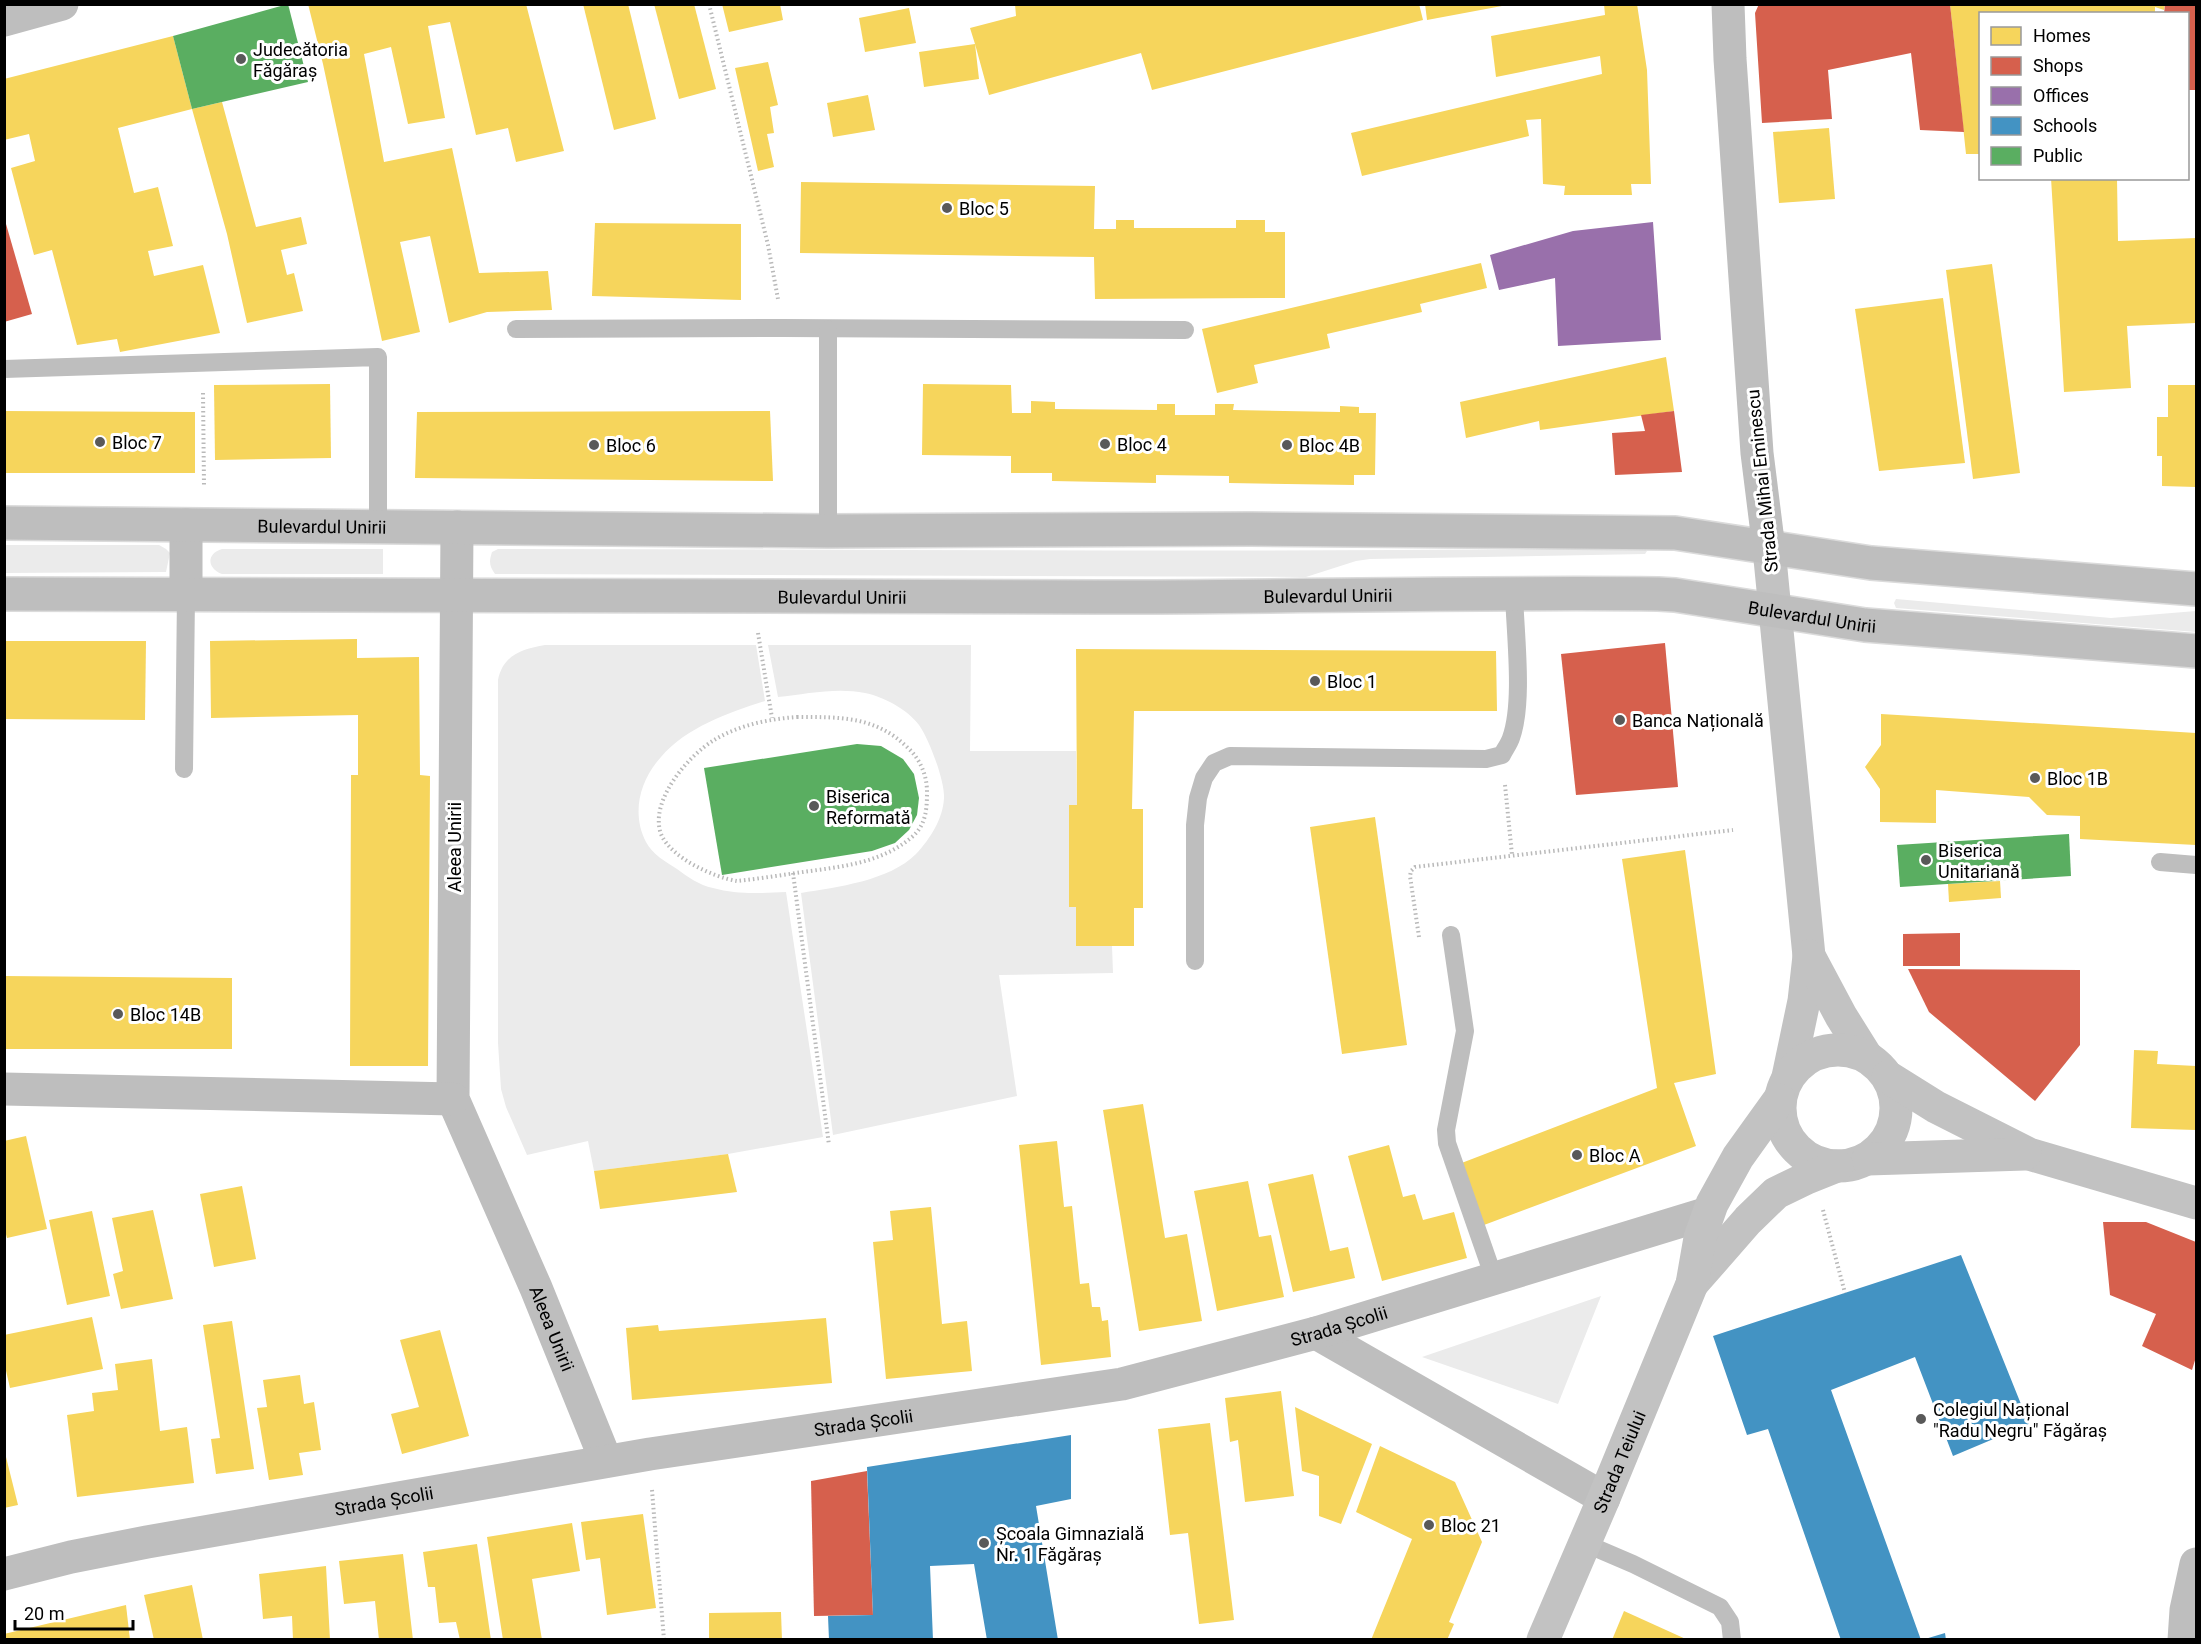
<svg xmlns="http://www.w3.org/2000/svg" width="2201" height="1644" viewBox="0 0 2201 1644" font-family="Roboto,sans-serif">
<rect width="100%" height="100%" fill="#fff"/>
<g fill="#ebebeb">
<polygon points="5,545 159,545 166,549 170,553 166,572 5,573"/>
<path d="M1644 548 1647 551 1645 554 1370 559 1356 561 1306 577 495 574C489 566 489 561 492 552L498 549C880 549 1262 553 1644 548Z"/>
<path d="M222 549H383V574H222C207 568 206 554 222 549Z"/>
<polygon points="1896,599 2111,618 2196,611 2196,632 1896,608 1894,603"/>
<path d="M545 645H756L765 701C728 713 687 727 661 757 640 780 631 813 646 842 652 854 666 862 677 869 688 877 699 885 713 888 738 895 761 893 786 892L823 1137 728 1154 594 1171 588 1141 527 1155 506 1107 501 1089 498 1043V680C503 655 522 649 545 645Z"/>
<path d="M768 645H971L970 751H1076L1077 805 1069 806V907H1076L1112 946 1113 973 999 975 1017 1096 833 1135 801 893C837 887 889 881 916 854 930 839 943 819 944 798 945 781 929 739 919 725 907 709 884 697 865 693 837 687 806 694 778 697Z"/>
<polygon points="1601,1296 1558,1404 1422,1357"/>
</g>
<g fill="#f6d55c">
<polygon points="308,4 526,4 564,151 516,162 508,128 476,135 450,22 428,26 445,118 408,124 391,47 364,54 384,162 452,148 479,273 548,271 552,310 487,312 449,323 430,236 400,242 420,332 382,341 323,64"/>
<polygon points="583,4 628,4 656,119 614,130"/>
<polygon points="654,4 694,4 716,89 679,99"/>
<polygon points="722,4 780,4 783,20 729,32"/>
<polygon points="1015,4 1419,4 1423,20 1152,90 1141,53 989,95 975,44 979,79 924,87 919,52 975,44 970,28 1016,16"/>
<polygon points="1425,4 1502,4 1502,6 1427,20"/>
<polygon points="1604,4 1637,4 1647,70 1651,184 1631,184 1632,195 1564,195 1565,186 1543,184 1541,119 1526,120 1529,136 1362,176 1351,133 1602,74 1600,56 1496,77 1491,36 1605,15"/>
<polygon points="1950,4 2165,4 2164,10 2155,7 2155,14 1980,14 1980,154 1966,154"/>
<polygon points="909,8 916,43 865,52 859,18"/>
<polygon points="173,36 192,109 118,128 134,193 158,187 173,246 148,251 154,276 203,265 220,333 120,352 117,339 77,345 52,250 34,255 11,168 35,161 29,134 4,140 4,79"/>
<polygon points="768,62 778,105 770,107 774,133 767,134 774,167 758,171 735,68"/>
<polygon points="868,95 875,130 833,137 827,103"/>
<polygon points="222,102 256,227 301,217 307,244 281,250 287,275 294,273 303,311 247,323 227,234 192,109"/>
<polygon points="1829,128 1835,199 1779,203 1773,132"/>
<polygon points="2051,178 2117,178 2118,241 2196,238 2196,323 2127,326 2131,388 2064,392"/>
<polygon points="801,182 1095,186 1094,229 1116,229 1116,220 1134,220 1134,228 1236,228 1236,220 1265,220 1265,232 1285,232 1285,298 1095,299 1094,257 800,253"/>
<polygon points="595,223 741,224 741,300 592,296"/>
<polygon points="1481,263 1487,288 1420,304 1422,312 1327,334 1330,348 1254,365 1258,383 1217,393 1202,329"/>
<polygon points="1992,264 2020,473 1973,479 1946,270"/>
<polygon points="1943,298 1965,463 1879,471 1855,309"/>
<polygon points="1666,357 1674,411 1540,430 1539,421 1466,438 1460,402"/>
<polygon points="330,384 331,458 215,460 214,385"/>
<polygon points="923,384 1011,385 1012,413 1031,413 1031,401 1055,402 1055,409 1157,410 1157,404 1175,404 1175,415 1215,415 1215,404 1234,404 1233,410 1340,412 1340,406 1359,407 1359,413 1376,413 1375,475 1354,475 1354,485 1229,483 1229,476 1156,475 1156,483 1052,481 1052,473 1011,473 1011,456 922,455"/>
<polygon points="2168,385 2196,385 2196,487 2162,486 2162,456 2157,456 2157,417 2168,417"/>
<polygon points="4,411 195,412 195,473 4,473"/>
<polygon points="770,411 773,481 415,478 417,412"/>
<polygon points="357,639 357,658 419,657 420,775 430,776 428,1066 350,1066 351,775 358,775 358,715 211,718 210,641"/>
<polygon points="4,641 146,641 145,720 4,719"/>
<polygon points="1076,649 1496,651 1497,711 1134,711 1132,809 1143,809 1143,908 1134,908 1134,946 1076,946 1076,907 1069,907 1069,805 1077,805"/>
<polygon points="1881,714 2196,733 2196,845 2080,839 2080,816 2047,815 2029,797 1936,790 1936,823 1880,822 1880,789 1865,767 1881,745"/>
<polygon points="1375,817 1407,1045 1342,1054 1310,827"/>
<polygon points="1685,850 1716,1074 1674,1083 1696,1146 1484,1225 1459,1164 1657,1088 1622,859"/>
<polygon points="2000,881 2001,898 1949,902 1948,884"/>
<polygon points="4,976 232,978 232,1049 4,1049"/>
<polygon points="2134,1050 2158,1051 2157,1064 2196,1066 2196,1130 2131,1128"/>
<polygon points="1143,1104 1165,1238 1187,1234 1202,1321 1139,1331 1103,1110"/>
<polygon points="26,1136 47,1229 7,1238 4,1227 4,1141"/>
<polygon points="1057,1141 1064,1207 1072,1206 1080,1284 1089,1283 1092,1307 1100,1307 1102,1321 1108,1320 1111,1357 1041,1365 1019,1145"/>
<polygon points="1389,1145 1403,1197 1415,1194 1423,1220 1454,1212 1467,1258 1382,1281 1348,1156"/>
<polygon points="728,1154 737,1192 600,1209 594,1171"/>
<polygon points="1313,1174 1330,1251 1348,1247 1355,1278 1293,1292 1268,1184"/>
<polygon points="1248,1181 1259,1237 1271,1235 1284,1297 1217,1311 1194,1191"/>
<polygon points="242,1186 256,1259 214,1267 200,1194"/>
<polygon points="931,1207 942,1324 967,1321 972,1371 886,1379 873,1242 893,1240 890,1211"/>
<polygon points="153,1210 173,1299 121,1309 113,1274 123,1271 112,1218"/>
<polygon points="92,1211 110,1296 67,1305 49,1220"/>
<polygon points="92,1317 103,1369 10,1388 4,1362 4,1335"/>
<polygon points="826,1318 832,1383 632,1400 626,1328 658,1325 659,1331"/>
<polygon points="232,1321 254,1469 216,1474 211,1439 220,1438 203,1325"/>
<polygon points="440,1330 469,1436 402,1454 391,1414 419,1407 400,1340"/>
<polygon points="152,1359 160,1431 187,1427 194,1483 77,1497 67,1415 94,1411 92,1393 118,1390 115,1364"/>
<polygon points="300,1375 304,1404 314,1402 321,1450 299,1453 303,1475 269,1480 257,1408 267,1407 263,1380"/>
<polygon points="1281,1391 1294,1496 1245,1502 1238,1440 1230,1442 1225,1398"/>
<polygon points="1295,1407 1372,1444 1341,1524 1319,1516 1319,1476 1302,1471"/>
<polygon points="1210,1423 1234,1620 1199,1624 1188,1533 1170,1535 1158,1429"/>
<polygon points="1380,1446 1455,1482 1482,1542 1449,1622 1454,1624 1447,1640 1371,1640 1412,1539 1356,1512"/>
<polygon points="4,1449 18,1505 4,1508"/>
<polygon points="643,1514 656,1608 607,1615 600,1558 586,1560 581,1522"/>
<polygon points="572,1523 580,1571 532,1579 542,1640 503,1640 487,1537"/>
<polygon points="477,1544 491,1640 460,1640 456,1622 439,1623 435,1587 428,1587 423,1552"/>
<polygon points="403,1554 413,1640 379,1640 375,1601 344,1604 339,1561"/>
<polygon points="326,1566 330,1640 293,1640 292,1616 263,1619 259,1574"/>
<polygon points="192,1585 203,1640 154,1640 144,1595"/>
<polygon points="126,1605 130,1640 4,1640 4,1634"/>
<polygon points="1624,1611 1688,1640 1612,1640"/>
<polygon points="781,1612 782,1640 709,1640 709,1613"/>
</g>
<g fill="#d6604d">
<polygon points="1759,4 1950,4 1964,132 1920,130 1911,53 1828,70 1832,119 1762,123 1755,13"/>
<polygon points="2165,4 2196,4 2196,90 2188,90 2188,14 2164,14"/>
<polygon points="4,217 32,314 4,322"/>
<polygon points="1674,411 1682,472 1615,475 1612,433 1645,431 1641,415"/>
<polygon points="1665,643 1678,787 1576,795 1561,654"/>
<polygon points="1960,933 1960,966 1903,966 1903,934"/>
<polygon points="1908,969 2080,970 2080,1045 2035,1101 1929,1012"/>
<polygon points="2103,1222 2146,1222 2196,1242 2196,1357 2192,1370 2142,1346 2156,1314 2110,1295"/>
<polygon points="867,1471 873,1615 814,1616 811,1481"/>
</g>
<polygon fill="#9970ab" points="1653,222 1661,340 1558,346 1555,278 1499,290 1490,255 1573,231"/>
<g fill="#4393c3">
<polygon points="1961,1255 2029,1424 1953,1456 1915,1357 1831,1390 1921,1640 1841,1640 1768,1429 1747,1435 1713,1336"/>
<polygon points="1071,1435 1071,1499 1036,1506 1058,1640 987,1640 974,1564 930,1566 933,1640 829,1640 828,1616 873,1615 867,1467"/>
<polygon points="1945,1633 1946,1640 1925,1640 1925,1639"/>
</g>
<g fill="#5aae61">
<polygon points="288,4 308,82 192,109 173,36"/>
<polygon points="857,744 881,746 903,759 914,774 919,798 917,815 909,830 895,843 872,851 722,875 704,768"/>
<polygon points="2069,834 2071,876 1900,887 1897,845"/>
</g>
<g fill="none" stroke-linecap="round" stroke-linejoin="round">
<defs>
<g id="primary">
<path id="s4" d="M4 523 828 531 1251 529 1675 533 1871 563 2196 589"/>
<path id="s5" d="M4 594C370 595 736 597 1101 597 1287 597 1472 592 1658 594L1675 595 1865 625 2196 651"/>
</g>
</defs>
<use href="#primary" stroke="#dbdbdb" stroke-width="36"/>
<g stroke="#b9b9b9" stroke-width="4" stroke-dasharray="1.5 3" stroke-linecap="butt">
<polyline points="709,4 768,245 778,299"/>
<polyline points="203,393 204,487"/>
<polyline points="758,633 772,718"/>
<path d="M797 717C840 717 876 716 908 748 920 759 927 775 927 792 927 809 926 825 912 837 879 865 836 867 796 873 776 876 756 879 737 881 713 877 671 858 661 834 649 801 688 756 714 740 739 725 769 719 797 717Z"/>
<polyline points="1505,785 1512,855"/>
<polyline points="793,873 829,1145"/>
<polyline points="1419,937 1410,876 1411,871 1415,867 1733,830"/>
<polyline points="1823,1210 1845,1293"/>
<polyline points="652,1490 664,1640"/>
</g>
<g stroke="#bebebe" stroke-width="18">
<polyline points="516,329 784,328 1185,330"/>
<polyline points="828,329 828,531"/>
<polyline points="4,369 378,357 378,527"/>
<polyline points="184,769 186,595"/>
<polyline points="2160,862 2196,865"/>
<polyline points="1451,935 1465,1031 1446,1130 1447,1143 1494,1278"/>
<path d="M1195 961V825L1198 798 1204 778 1214 763 1230 756 1486 759 1502 755C1505 749 1509 744 1511 738 1524 702 1515 633 1514 593"/>
<polyline points="1584,1543 1633,1564 1720,1607 1730,1622 1732,1640"/>
</g>
<g stroke="#bebebe" stroke-width="33">
<path id="s1" d="M457 527 453 1099 536 1288 606 1461"/>
<polyline points="186,595 186,525"/>
<polyline points="4,1089 453,1099"/>
<polyline points="1316,1333 1604,1498"/>
<path id="s2" d="M4 1574 71 1557 147 1542 650 1454 1122 1384 1316 1333 1708 1213"/>
</g>
<g stroke="#bebebe" stroke-width="33">
<polyline points="1728,4 1730,59 1757,453 1769,549"/>
<polyline points="4,20 62,4"/>
<polyline points="2184,1640 2186,1610 2196,1564"/>
</g>
<g stroke="#c2c2c2" stroke-width="33">
<polyline points="1769,549 1809,956 1804,1001 1788,1077"/>
<polyline points="1809,956 1841,1016 1866,1056"/>
<circle cx="1838" cy="1108" r="58"/>
<polyline points="1888,1077 1936,1107 2029,1154 2196,1203"/>
<polyline points="1868,1159 2025,1154"/>
<polyline points="1692,1284 1748,1220 1776,1193 1807,1178 1837,1166"/>
<path id="s3" d="M1543 1640 1604 1498 1692 1284 1700 1238 1712 1204 1738 1157 1779 1100"/>
</g>
<use href="#primary" stroke="#bebebe" stroke-width="33"/>
</g>
<g fill="#595959" stroke="#fff" stroke-width="2">
<circle cx="241" cy="59" r="6"/>
<circle cx="947" cy="208" r="6"/>
<circle cx="100" cy="442" r="6"/>
<circle cx="1105" cy="444" r="6"/>
<circle cx="594" cy="445" r="6"/>
<circle cx="1287" cy="445" r="6"/>
<circle cx="1315" cy="681" r="6"/>
<circle cx="1620" cy="720" r="6"/>
<circle cx="2035" cy="778" r="6"/>
<circle cx="814" cy="806" r="6"/>
<circle cx="1926" cy="860" r="6"/>
<circle cx="118" cy="1014" r="6"/>
<circle cx="1577" cy="1155" r="6"/>
<circle cx="1921" cy="1419" r="6"/>
<circle cx="1429" cy="1525" r="6"/>
<circle cx="984" cy="1543" r="6"/>
</g>
<g text-anchor="middle" dominant-baseline="central" stroke-width="6" stroke-linejoin="round" paint-order="stroke">
<g font-size="18" fill="#000" stroke="#fff" text-anchor="start">
<text x="253" y="49">Judecătoria<tspan x="253" dy="21">Făgăraș</tspan></text>
<text x="959" y="208">Bloc 5</text>
<text x="112" y="442">Bloc 7</text>
<text x="1117" y="444">Bloc 4</text>
<text x="606" y="445">Bloc 6</text>
<text x="1299" y="445">Bloc 4B</text>
<text x="1327" y="681">Bloc 1</text>
<text x="1632" y="720">Banca Națională</text>
<text x="2047" y="778">Bloc 1B</text>
<text x="826" y="796">Biserica<tspan x="826" dy="21">Reformată</tspan></text>
<text x="1938" y="850">Biserica<tspan x="1938" dy="21">Unitariană</tspan></text>
<text x="130" y="1014">Bloc 14B</text>
<text x="1589" y="1155">Bloc A</text>
<text x="1933" y="1409">Colegiul Național<tspan x="1933" dy="21">"Radu Negru" Făgăraș</tspan></text>
<text x="1441" y="1525">Bloc 21</text>
<text x="996" y="1533">Școala Gimnazială<tspan x="996" dy="21">Nr. 1 Făgăraș</tspan></text>
</g>
<g font-size="18" fill="#000" stroke="#fff">
<text transform="translate(1762 481) rotate(-96)">Strada Mihai Eminescu</text>
<text stroke="none"><textPath href="#s4" startOffset="318">Bulevardul Unirii</textPath></text>
<text stroke="none"><textPath href="#s5" startOffset="1324">Bulevardul Unirii</textPath></text>
<text stroke="none"><textPath href="#s5" startOffset="838">Bulevardul Unirii</textPath></text>
<text stroke="none"><textPath href="#s5" startOffset="1810">Bulevardul Unirii</textPath></text>
<text transform="translate(454 847) rotate(-90)">Aleea Unirii</text>
<text stroke="none"><textPath href="#s2" startOffset="1359">Strada Școlii</textPath></text>
<text stroke="none"><textPath href="#s1" startOffset="822">Aleea Unirii</textPath></text>
<text stroke="none"><textPath href="#s2" startOffset="873">Strada Școlii</textPath></text>
<text stroke="none"><textPath href="#s3" startOffset="194">Strada Teiului</textPath></text>
<text stroke="none"><textPath href="#s2" startOffset="387">Strada Școlii</textPath></text>
</g>
</g>
<rect width="2201" height="1644" fill="none" stroke="#000000" stroke-width="12"/>
<rect x="1979" y="12" width="210" height="168" fill="#ffffff" stroke="#999999" stroke-width="1.5"/>
<rect x="1991" y="27" width="30" height="18" fill="#f6d55c" stroke="#999999" stroke-width="1.5"/>
<text x="2033" y="42" font-size="18" fill="#000000">Homes</text>
<rect x="1991" y="57" width="30" height="18" fill="#d6604d" stroke="#999999" stroke-width="1.5"/>
<text x="2033" y="72" font-size="18" fill="#000000">Shops</text>
<rect x="1991" y="87" width="30" height="18" fill="#9970ab" stroke="#999999" stroke-width="1.5"/>
<text x="2033" y="102" font-size="18" fill="#000000">Offices</text>
<rect x="1991" y="117" width="30" height="18" fill="#4393c3" stroke="#999999" stroke-width="1.5"/>
<text x="2033" y="132" font-size="18" fill="#000000">Schools</text>
<rect x="1991" y="147" width="30" height="18" fill="#5aae61" stroke="#999999" stroke-width="1.5"/>
<text x="2033" y="162" font-size="18" fill="#000000">Public</text>
<path d="M15 1620v9h118v-9" fill="none" stroke="#000000" stroke-width="3"/>
<text x="24" y="1620" font-size="18" fill="#000000" stroke="#ffffff" stroke-width="4.5" paint-order="stroke">20 m</text>
</svg>
